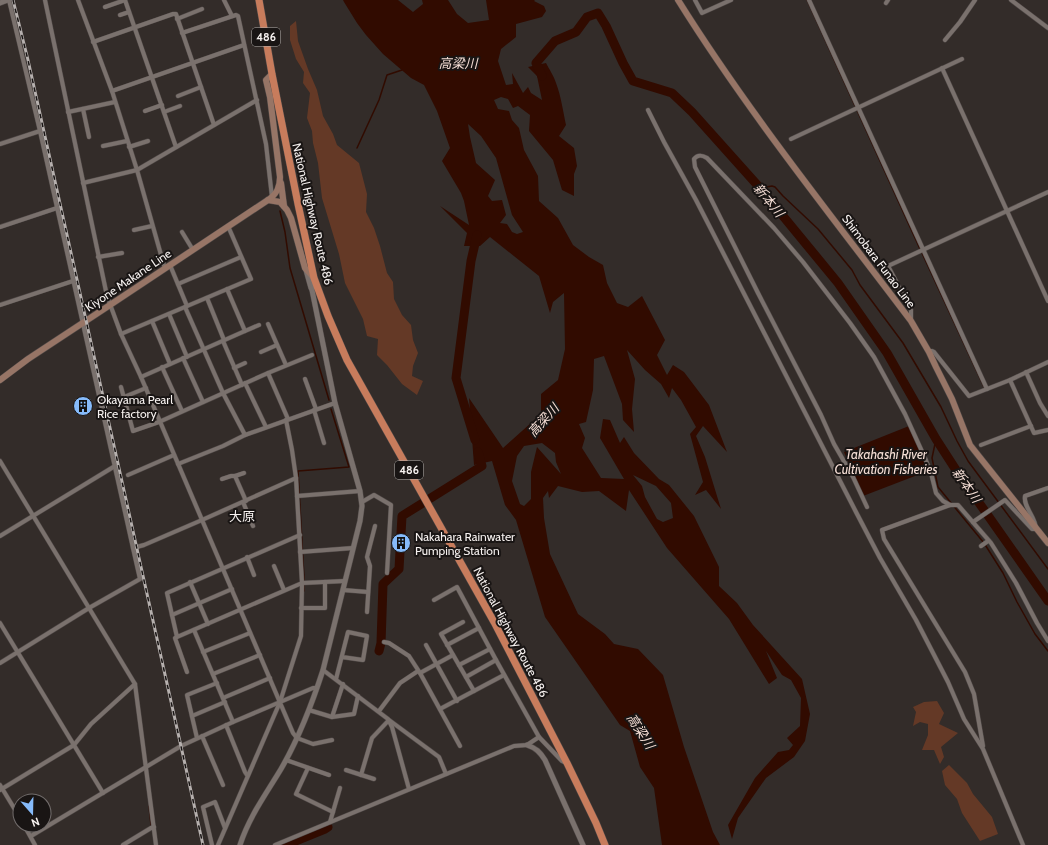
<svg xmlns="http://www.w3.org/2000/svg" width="1048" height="845" viewBox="0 0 1048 845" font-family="Cabin,'Noto Sans JP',sans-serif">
<rect width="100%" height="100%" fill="#332c29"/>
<g fill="#643926">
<polygon points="296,21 298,41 308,69 317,90 323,116 333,134 337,145 359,163 367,194 366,212 374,228 380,246 387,273 393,282 394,299 402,315 411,325 413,340 418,353 413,366 412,376 423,381 417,395 402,384 387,365 377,355 378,339 367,336 363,319 345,283 339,254 322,198 318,163 313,143 312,131 307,118 310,93 303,83 304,72 296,59 290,40 290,26"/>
<polygon points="937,701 944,713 939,724 958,733 941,747 944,757 940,764 934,750 922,750 928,735 928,724 920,722 913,726 916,712 913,707 924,702"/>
<polygon points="949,765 967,783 973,794 992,817 998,834 980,841 962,813 957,799 945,785 942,771"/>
</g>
<g fill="#310b00" fill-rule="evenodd">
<path d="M343 0H398L413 12 423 4 422 0H448L457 14 468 23 489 20 486 0H535L534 1 544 6 546 11 542 17 516 24V37L501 49 498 61 506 85 513 84 512 73 523 93 528 87 531 93 542 100 537 76 528 67 546 63C549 69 554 76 556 83 561 96 563 111 566 125L559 136 574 148 577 166 574 174V196L562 190 553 160 529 131 530 115 518 106 513 108 508 99 501 97 494 100 498 109 509 111 512 120 519 128 524 150 538 176 539 201 558 218 573 245 589 257 603 265 607 283 617 303 628 307 642 296 665 340 657 355 667 375 673 365 684 372 709 405 727 452 703 426 696 436 705 457 721 509 706 490 695 495 703 482 690 434 696 427 681 400 672 388 669 398 661 384 645 370 627 350 635 379 632 409 634 432 623 420 622 404 604 356 594 359 593 390 586 422 579 424 585 438 582 448 601 478 624 479 600 438 603 419 610 420 620 443 624 437 634 453 659 479 669 485 694 516 719 567V586L737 603 753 625 802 679 810 714 805 741 794 757 766 778 738 818 732 839 728 825 755 778 778 752 789 750 793 745 787 738 800 726 801 698 791 680 782 675 766 651 777 678 769 684 729 619 667 548 629 490 626 511 599 491 582 492 558 486 549 498 548 491 543 498 544 518 550 554 578 614 605 634 614 644 638 649 663 675 684 747 713 832 720 845H662L654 788 640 767 630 731 620 725 545 617 516 520 505 505 492 461 474 465 469 398 503 448 541 414V394L558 380 565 349 564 293 553 302 550 313 539 276 490 237 480 246H464L467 233 440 206 469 225 464 201 461 193 442 161 450 148 437 111 424 85 411 78 383 54 366 35 357 23 344 2ZM468 124 481 136 496 158 512 215 523 232 517 234 512 232 507 224 500 223 506 215 502 200 492 201 488 196 495 180 476 163 470 137ZM542 443 555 453 556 462 561 474 537 447 531 472V499L524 506 520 504 512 481 517 456 524 446ZM633 475 656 486 671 503 673 518 663 522 657 519 645 497 642 486Z"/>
<polygon points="909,426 928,471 863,496 844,452"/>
</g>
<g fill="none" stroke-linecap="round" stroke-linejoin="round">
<g stroke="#310b00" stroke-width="1.5">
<polyline points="807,0 920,249"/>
<polyline points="357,148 379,100 387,75 402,70"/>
<polyline points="760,188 772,186 775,187 783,196 818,229 852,270 860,285 903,343 941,407 957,441 968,461 1048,569"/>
<polyline points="280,211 285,232 290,268 329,400"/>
<polyline points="922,253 984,387"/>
<polyline points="936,439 932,458 938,487 984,543 1003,573 1017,602 1035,634 1048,651"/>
<polyline points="304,591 304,578 298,471 349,467 331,409"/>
<polyline points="149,806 151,825"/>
</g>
<g stroke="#310b00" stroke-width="9">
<polyline points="542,76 536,63 555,41 576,32 587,17 598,13 606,26 623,63 633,81 672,93 692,112 760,188 838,283 887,353 936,439 956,470 1048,601"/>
<polyline points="475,440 456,378 471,261 477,235"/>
<polyline points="379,651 381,643 383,584 399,569 402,516 482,466 478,452"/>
<polyline points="286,845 325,829 328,827"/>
</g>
<defs>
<g id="minor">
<polyline points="9,0 40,131 133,548"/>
<polyline points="45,0 107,296 121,334 141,377 293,733 297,738 313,744 332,740"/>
<polyline points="78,0 112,91 137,170 165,269"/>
<polyline points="125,0 176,147"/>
<polyline points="224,0 232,16"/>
<polyline points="695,0 702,13 731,0"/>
<polyline points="809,0 987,389"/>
<polyline points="1011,0 1048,28"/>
<polyline points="886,3 888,0"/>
<polyline points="105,7 125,0"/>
<polyline points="120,15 129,12"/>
<polyline points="177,19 202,9"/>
<polyline points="182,33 236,15 238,16 266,144 272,197"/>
<polyline points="945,40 960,22 975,0"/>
<polyline points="93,42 173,14 176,14 214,125"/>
<polyline points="942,68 1048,301"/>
<polyline points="112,91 244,45"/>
<polyline points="178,96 201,87"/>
<polyline points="83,109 89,137"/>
<polyline points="648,110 664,142 696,200 856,512 880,558 916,620 948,682 964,719 983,749 1023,845"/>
<polyline points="145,111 162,105"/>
<polyline points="68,112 115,102"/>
<polyline points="164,112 180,106"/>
<polyline points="791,139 962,59"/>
<polyline points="0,144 40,131"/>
<polyline points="103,146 127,141"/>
<polyline points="129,147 148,141"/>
<polyline points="83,183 137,170 257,100"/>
<polyline points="0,227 57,208"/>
<polyline points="134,230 152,226"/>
<polyline points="182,232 193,250"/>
<polyline points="98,257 122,253"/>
<polyline points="170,265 187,306"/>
<polyline points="178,284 241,257"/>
<polyline points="207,298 224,340"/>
<polyline points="0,305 73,281"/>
<polyline points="185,307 223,393 245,435"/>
<polyline points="169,314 187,357"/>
<polyline points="911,320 911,310 888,266 1048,192"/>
<polyline points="152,321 170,364"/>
<polyline points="268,324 286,365"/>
<polyline points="245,331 259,325"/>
<polyline points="121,334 251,279 228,226"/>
<polyline points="223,341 242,385"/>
<polyline points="261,352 277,345"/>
<polyline points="929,352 932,351 934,352 969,396 1010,380 1048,362"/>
<polyline points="183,358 203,402"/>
<polyline points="162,367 182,411"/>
<polyline points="234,368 245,363"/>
<polyline points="1026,372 1040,403 1048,416"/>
<polyline points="268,373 312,355"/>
<polyline points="141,377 245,331 227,289"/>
<polyline points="305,379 316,409"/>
<polyline points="1010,380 1034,433 1048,430"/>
<polyline points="245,383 266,427"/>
<polyline points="121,387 133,431 159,422 268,373 288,419"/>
<polyline points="124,397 146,388"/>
<polyline points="314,410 324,443"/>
<polyline points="981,445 1031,426"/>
<polyline points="0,461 135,684 156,845"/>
<polyline points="178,464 223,446 245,435 335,403"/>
<polyline points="244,473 235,476 246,501"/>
<polyline points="128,475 174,455"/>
<polyline points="222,479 231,476 235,476"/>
<polyline points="297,496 360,491"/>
<polyline points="243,502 253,526"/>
<polyline points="362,502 374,495 391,505 387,573"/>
<path d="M867 507 853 477 834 444 821 415 758 293 695 167 694 159C698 154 702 155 707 158L774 228 803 262 850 323 874 357 905 414 925 458 931 473 936 493 943 501 950 505"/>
<path d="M973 522 1005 500 1032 529H1036C1036 517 1023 507 1025 496L1048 488"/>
<polyline points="300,535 167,593 177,637 302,583 345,581"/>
<polyline points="0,536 115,466"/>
<polyline points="981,546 988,541"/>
<polyline points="300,552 353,548"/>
<polyline points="247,557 254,575"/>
<polyline points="274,566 284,590"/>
<polyline points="190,582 208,624"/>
<polyline points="343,590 368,592"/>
<polyline points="434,600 457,587 496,660 539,737"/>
<polyline points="301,608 325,608 325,582"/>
<polyline points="367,612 370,566 367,557 375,526"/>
<polyline points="172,615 232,589"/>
<polyline points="463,622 441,634 474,691"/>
<polyline points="0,623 103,793"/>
<polyline points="194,630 233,722"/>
<polyline points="177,637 175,638 187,672"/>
<polyline points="384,642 389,643 409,656 420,673 460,746"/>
<polyline points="426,645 457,701"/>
<polyline points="447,645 479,628"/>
<polyline points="203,652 250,633"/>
<polyline points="0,663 89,608 140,579 133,548 144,545 202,520 296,478"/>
<polyline points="459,665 490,649"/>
<polyline points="323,670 388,719 392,727 409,789"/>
<polyline points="420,673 453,655"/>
<polyline points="213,674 260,655"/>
<polyline points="466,677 496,660"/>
<polyline points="336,679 348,632 367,636 363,660 342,657"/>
<polyline points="223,698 270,678"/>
<polyline points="440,709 504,675"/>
<polyline points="309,710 332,717 354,714 358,696"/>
<polyline points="379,711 400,683 418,671"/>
<polyline points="192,716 225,702"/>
<polyline points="332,717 343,684"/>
<polyline points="226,725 245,772 247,775"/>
<polyline points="202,736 223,785"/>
<polyline points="197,738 187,695 217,683"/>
<polyline points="983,746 974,694 965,672 884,539 882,530 950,505 958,505 991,543 1016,583 1037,623 1048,641"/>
<polyline points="286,760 329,775"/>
<polyline points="308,768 296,794 333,812"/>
<polyline points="346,770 374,779"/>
<polyline points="361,775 372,738 389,720 439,757 446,774"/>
<polyline points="0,785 20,818"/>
<polyline points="0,790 74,745 91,724 135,684"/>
<polyline points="330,822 340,788"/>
<polyline points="24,825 35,845"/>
<polyline points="31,836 181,746 233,722 313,688 317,688"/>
<polyline points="123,845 151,828 154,827"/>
<polyline points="212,845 203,807 215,802 225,828"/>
<polyline points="218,845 280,702 301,636 302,583 296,478 292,450 286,420"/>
<polyline points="275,845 514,746 527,745 539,737 562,761 566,763"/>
</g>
<g id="tertiary">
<polyline points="0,3 8,0"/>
<polyline points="306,270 311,288"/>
<path d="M527 745C536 748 540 752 545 760L583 845"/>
<path d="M240 845C249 817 266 794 281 769 299 738 312 704 323 670L360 521 362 506 360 491 335 403 312 290 314 279"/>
</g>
<g id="secondary">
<path d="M678 0C748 112 831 215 911 321L929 352 936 367 952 399 970 445 1048 543"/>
<polyline points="281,183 284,206"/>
<polyline points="268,200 280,202 287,210 291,218 305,268 314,278"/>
<path d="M0 380 28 359 110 305 268 200C277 194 280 187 280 177L270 97 266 80 272 74"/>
</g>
<polyline id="trunk" points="259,0 272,74 298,204 314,278 328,316 347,360 494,622 567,763 596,823 605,845"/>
</defs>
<use href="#minor" stroke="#504947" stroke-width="5"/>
<use href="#tertiary" stroke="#504947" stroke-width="6"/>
<use href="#secondary" stroke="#504947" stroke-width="7"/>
<use href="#trunk" stroke="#504947" stroke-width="8"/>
<use href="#minor" stroke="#7a716d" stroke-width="4"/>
<use href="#tertiary" stroke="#7a716d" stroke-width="5"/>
<use href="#secondary" stroke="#977566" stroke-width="6"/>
<use href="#trunk" stroke="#c87c5c" stroke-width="7"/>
<defs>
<polyline id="rail" points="13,0 28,60 203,845"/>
</defs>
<use href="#rail" stroke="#b6b0ae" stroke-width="3"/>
<use href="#rail" stroke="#191514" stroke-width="1.5" stroke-dasharray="4.5" stroke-linecap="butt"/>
</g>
<defs>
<symbol id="building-disc" viewBox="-11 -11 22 22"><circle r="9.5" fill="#86bbfb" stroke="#191514"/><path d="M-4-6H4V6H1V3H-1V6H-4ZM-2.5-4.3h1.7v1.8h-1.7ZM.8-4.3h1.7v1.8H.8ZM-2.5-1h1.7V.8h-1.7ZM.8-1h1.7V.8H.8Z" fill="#111"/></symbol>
</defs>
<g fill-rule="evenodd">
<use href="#building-disc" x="72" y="395" width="22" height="22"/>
<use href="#building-disc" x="390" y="532" width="22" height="22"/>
</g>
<g text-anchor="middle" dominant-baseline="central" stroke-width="4" stroke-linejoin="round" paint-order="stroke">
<g fill="#191514" stroke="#b4b0ae" stroke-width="1">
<rect x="252" y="28" width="28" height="18" rx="3"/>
<rect x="395" y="461" width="28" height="18" rx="3"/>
</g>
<g font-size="11" font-weight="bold" fill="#f7f2f0">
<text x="266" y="37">486</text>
<text x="409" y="470">486</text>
</g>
<g font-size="12" fill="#f7f2f0" stroke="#191514">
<text transform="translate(313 214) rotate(77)">National Highway Route 486</text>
<text transform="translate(879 261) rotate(53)">Shimobara Funao Line</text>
<text transform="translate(128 280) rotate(-34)">Kiyone Makane Line</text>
<text transform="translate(511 632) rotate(62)">National Highway Route 486</text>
</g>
<g font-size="12" fill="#f7f2f0" stroke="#191514" text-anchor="start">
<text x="97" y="399">Okayama Pearl<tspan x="97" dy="14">Rice factory</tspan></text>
<text x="415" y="536">Nakahara Rainwater<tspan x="415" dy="14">Pumping Station</tspan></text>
</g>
<g font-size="13" font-style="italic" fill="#f5ded5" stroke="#191514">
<text x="458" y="63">高梁川</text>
<text transform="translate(769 200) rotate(50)">新本川</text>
<text transform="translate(543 420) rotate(-48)">高梁川</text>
<text x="886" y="454">Takahashi River<tspan x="886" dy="15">Cultivation Fisheries</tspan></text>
<text transform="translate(967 485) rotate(55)">新本川</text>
<text transform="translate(641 731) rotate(57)">高梁川</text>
</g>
<g font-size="13" fill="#f7f2f0" stroke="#191514">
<text x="242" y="516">大原</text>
</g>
</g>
<g transform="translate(32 813) rotate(160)"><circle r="19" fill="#191514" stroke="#726d6c"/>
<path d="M0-3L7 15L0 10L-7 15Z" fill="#86bbfb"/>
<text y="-6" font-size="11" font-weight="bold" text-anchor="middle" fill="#f7f2f0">N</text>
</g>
</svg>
